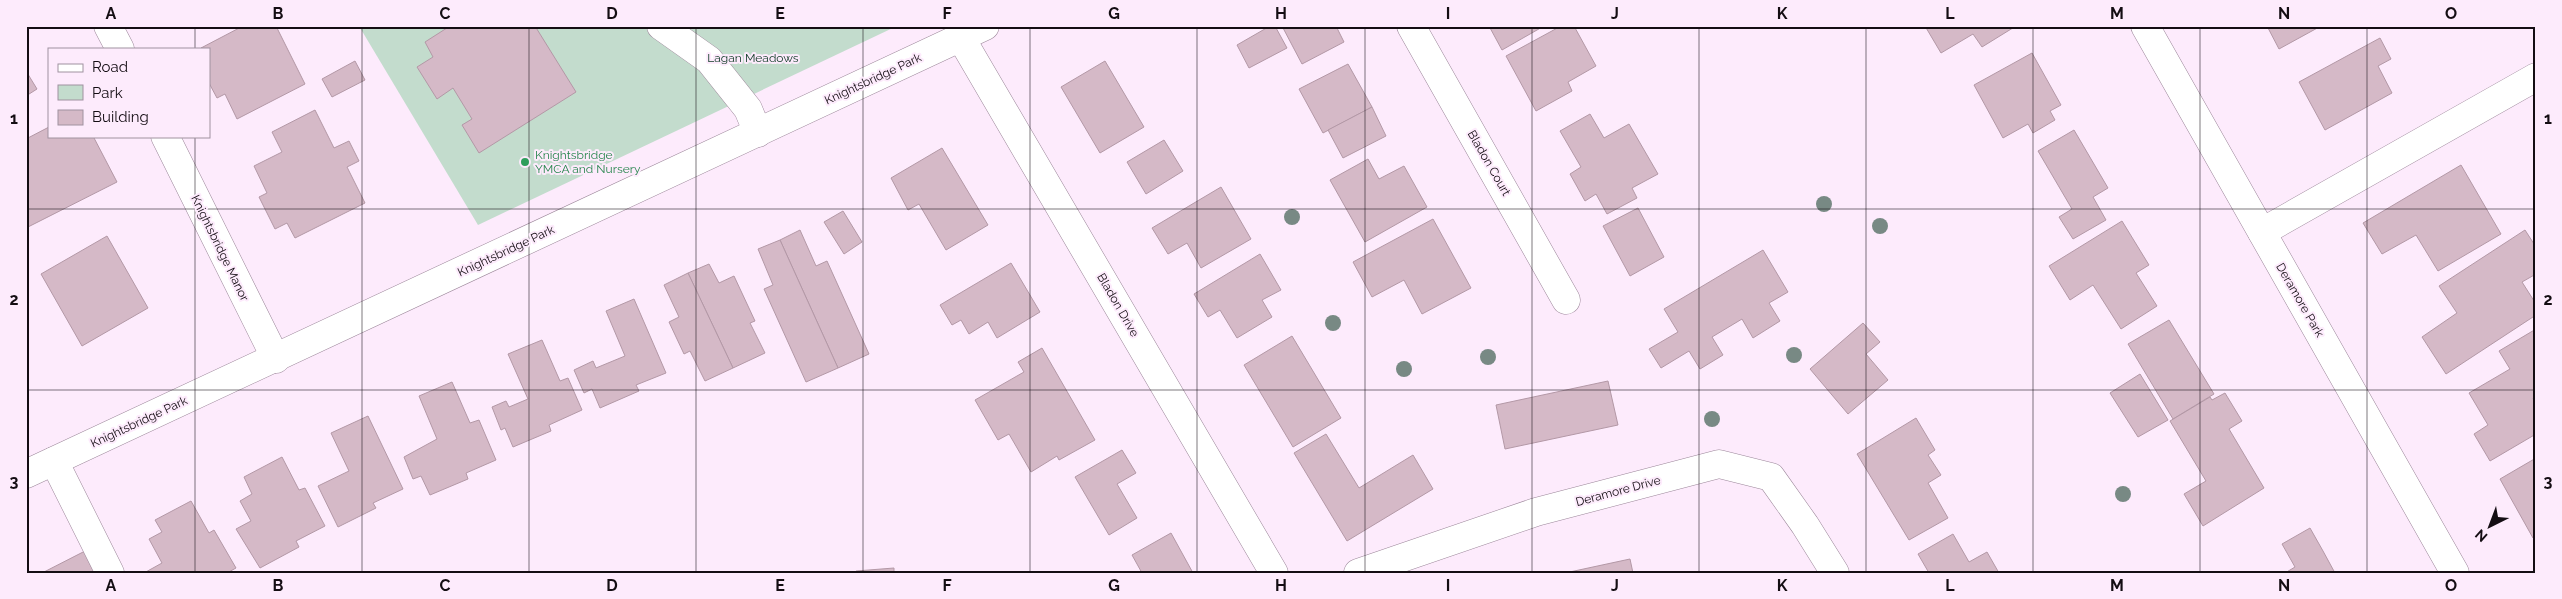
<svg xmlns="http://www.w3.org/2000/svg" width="2562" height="599" viewBox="0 0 2562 599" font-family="Raleway,sans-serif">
<rect width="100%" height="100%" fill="#fdebfc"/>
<polygon fill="#c3dccd" points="359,26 897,26 478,225"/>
<g fill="#d5b9c7" stroke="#b398a6">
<polygon points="243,26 276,26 305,84 237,119 225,94 217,98 209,83 209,49 201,48"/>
<polygon points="450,26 535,26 576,92 479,153 462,125 472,119 453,88 437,99 417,67 433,57 425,42"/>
<polygon points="1270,26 1275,26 1287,48 1249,68 1237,45"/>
<polygon points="1282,26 1336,26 1344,42 1302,64"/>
<polygon points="1489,26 1544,26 1502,50"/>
<polygon points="1561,26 1574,26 1596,66 1568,82 1572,91 1536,111 1506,56"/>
<polygon points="1925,26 2016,26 1982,47 1973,34 1941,53"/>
<polygon points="2267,26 2321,26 2279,49"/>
<polygon points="2380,38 2391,59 2378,66 2392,93 2325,130 2299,82"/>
<polygon points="2032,53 2061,105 2050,111 2055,120 2033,133 2028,124 2003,138 1974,85"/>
<polygon points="355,61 365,80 332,97 322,79"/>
<polygon points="1105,61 1144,127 1100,153 1061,87"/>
<polygon points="1348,64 1372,107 1323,133 1299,89"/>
<polygon points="26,71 37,89 26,96"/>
<polygon points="1372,107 1386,136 1343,158 1328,130"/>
<polygon points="315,110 334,148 349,141 359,161 347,167 365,203 295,238 287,223 275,229 259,197 267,193 254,166 282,152 272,132"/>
<polygon points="1590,114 1604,138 1629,124 1658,174 1632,188 1637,198 1607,214 1596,194 1585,201 1570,174 1581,167 1560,131"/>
<polygon points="49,127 49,136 93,136 117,182 26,228 26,139"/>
<polygon points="2074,130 2108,188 2093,197 2106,220 2073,239 2059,217 2072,209 2038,151"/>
<polygon points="1164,140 1183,171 1146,194 1127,162"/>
<polygon points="942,148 988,225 946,250 919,204 908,210 891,178"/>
<polygon points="1368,159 1379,179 1404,166 1427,207 1365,242 1330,180"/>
<polygon points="2461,165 2501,234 2438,271 2416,235 2382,254 2363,223"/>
<polygon points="1221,187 1251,239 1201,268 1187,243 1168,254 1152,228"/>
<polygon points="1638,208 1664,257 1630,276 1603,226"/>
<polygon points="843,211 862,242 844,254 824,222"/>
<polygon points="1433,219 1471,288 1422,314 1404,280 1372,297 1353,262"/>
<polygon points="2122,221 2149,265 2136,273 2157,306 2121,329 2093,285 2070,300 2049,266"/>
<polygon points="800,230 816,266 827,261 869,354 838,368 780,240"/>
<polygon points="2525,230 2536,247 2536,274 2522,282 2536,304 2536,315 2446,374 2422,337 2457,313 2439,286"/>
<polygon points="107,236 148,308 82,346 41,274"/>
<polygon points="780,240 838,368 806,382 764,289 773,285 758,249"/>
<polygon points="1763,250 1788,292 1769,303 1780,321 1753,338 1742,319 1712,337 1723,355 1700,369 1689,351 1661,368 1649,349 1678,332 1664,309"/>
<polygon points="1260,254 1281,290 1262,300 1272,317 1237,338 1220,310 1208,317 1194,294"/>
<polygon points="1011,263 1040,312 997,338 988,322 969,334 961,320 952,325 940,305"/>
<polygon points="709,264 719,283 734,276 755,321 750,323 765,353 733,368 688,273"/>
<polygon points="688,273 733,368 705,381 690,351 684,354 669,322 679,317 664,285"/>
<polygon points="634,299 666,373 636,385 639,391 600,408 592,389 584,393 574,370 593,361 596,368 625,356 606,311"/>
<polygon points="2169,320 2214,394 2173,419 2128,344"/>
<polygon points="1863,323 1880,342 1866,354 1888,380 1848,414 1810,369"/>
<polygon points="2536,329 2536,396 2533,398 2536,404 2536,434 2490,461 2474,434 2488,425 2469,393 2510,369 2499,351"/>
<polygon points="1292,336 1341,418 1293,447 1244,365"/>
<polygon points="542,340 560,381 568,378 582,410 549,425 551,431 513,447 505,428 501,430 492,407 506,401 509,407 528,399 508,354"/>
<polygon points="1042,348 1095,440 1059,460 1057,456 1031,472 1009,434 998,440 975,400 1024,372 1018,362"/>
<polygon points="2140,374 2168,420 2138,437 2110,393"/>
<polygon points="1608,381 1618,425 1505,449 1496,405"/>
<polygon points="452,382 470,423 479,420 496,460 466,473 468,479 430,495 421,476 413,479 404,457 437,439 419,396"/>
<polygon points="2225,393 2242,421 2229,429 2264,488 2203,526 2184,494 2206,481 2170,421 2210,397 2212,400"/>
<polygon points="368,416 403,489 373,503 376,508 338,527 318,486 349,471 331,433"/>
<polygon points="1916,418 1935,450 1928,455 1941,475 1928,483 1948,518 1909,540 1857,454"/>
<polygon points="1326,434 1359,488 1413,455 1433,489 1347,541 1294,453"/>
<polygon points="1122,450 1136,473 1117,484 1137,518 1109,535 1075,477"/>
<polygon points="282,457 299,490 305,488 325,526 296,541 299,547 260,568 236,529 251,521 240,501 252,494 244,477"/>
<polygon points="2536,458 2536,536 2533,538 2500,479"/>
<polygon points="191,501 209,533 214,530 236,568 227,573 144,573 162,563 149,539 162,532 155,520"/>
<polygon points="2310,528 2323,551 2335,573 2285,573 2295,567 2282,544"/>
<polygon points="1171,533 1193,573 1142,573 1132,555"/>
<polygon points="1953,534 1969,562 1987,552 1999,573 1929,573 1918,554"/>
<polygon points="87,550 99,573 42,573"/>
<polygon points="1630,559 1633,573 1565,573"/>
<polygon points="894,568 894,573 856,573 856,571"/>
</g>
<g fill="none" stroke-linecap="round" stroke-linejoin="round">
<defs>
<g id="minor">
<polyline points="108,26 120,49"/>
<polyline points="661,26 709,60 748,109 758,133"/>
<polyline points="1411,26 1566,300"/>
<polyline points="2145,26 2455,573"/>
<polyline points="961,38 1274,573"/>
<polyline points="165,136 276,359"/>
<polyline points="2262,232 2536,77"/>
<polyline points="54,461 110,573"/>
<polyline points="26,474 985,26"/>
<polyline points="1358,573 1536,512 1719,464 1771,477 1805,525 1835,573"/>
</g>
</defs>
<use href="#minor" stroke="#9c879a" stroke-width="29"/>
<use href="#minor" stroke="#fff" stroke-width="28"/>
</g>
<g fill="#788984">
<circle cx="1824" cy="204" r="8"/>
<circle cx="1292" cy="217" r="8"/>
<circle cx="1880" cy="226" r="8"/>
<circle cx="1333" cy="323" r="8"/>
<circle cx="1794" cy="355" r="8"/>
<circle cx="1488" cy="357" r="8"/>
<circle cx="1404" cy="369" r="8"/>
<circle cx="1712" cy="419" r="8"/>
<circle cx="2123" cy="494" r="8"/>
</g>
<path fill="none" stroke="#140d13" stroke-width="1" stroke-opacity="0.55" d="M195 26V49M362 26V573M529 26V573M696 26V573M863 26V573M1030 26V573M1197 26V573M1365 26V573M1532 26V573M1699 26V573M1866 26V573M2033 26V573M2200 26V573M2367 26V573M195 136V573M26 209H2536M26 390H2536"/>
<circle fill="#2e9e5b" stroke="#fdebfc" stroke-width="2" cx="525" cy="162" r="5"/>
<g text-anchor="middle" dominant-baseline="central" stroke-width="4" stroke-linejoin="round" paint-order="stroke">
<g font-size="12" fill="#0b3822" stroke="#fdebfc">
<text x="753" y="58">Lagan Meadows</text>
</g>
<g font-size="12" fill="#140d13" stroke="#fdebfc">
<text transform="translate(873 79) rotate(-25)">Knightsbridge Park</text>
<text transform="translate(1489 163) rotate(60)">Bladon Court</text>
<text transform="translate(220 248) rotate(64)">Knightsbridge Manor</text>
<text transform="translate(506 251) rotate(-25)">Knightsbridge Park</text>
<text transform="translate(2300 300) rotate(60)">Deramore Park</text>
<text transform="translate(1118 305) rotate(60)">Bladon Drive</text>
<text transform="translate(139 422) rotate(-25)">Knightsbridge Park</text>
<text transform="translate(1618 491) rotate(-15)">Deramore Drive</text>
</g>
<g font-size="12" fill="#27864d" stroke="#fdebfc" text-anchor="start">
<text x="535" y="155">Knightsbridge<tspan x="535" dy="14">YMCA and Nursery</tspan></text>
</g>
</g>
<rect width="2562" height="599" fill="none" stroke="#fdebfc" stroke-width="55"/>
<rect x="48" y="48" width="162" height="90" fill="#fdebfc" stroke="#a0929f"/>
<rect x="58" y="64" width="25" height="8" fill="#ffffff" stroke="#a0929f"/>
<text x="92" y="72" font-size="15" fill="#140d13">Road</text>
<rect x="58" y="85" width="25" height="15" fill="#c3dccd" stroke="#a0929f"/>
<text x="92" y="98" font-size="15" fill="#140d13">Park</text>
<rect x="58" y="110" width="25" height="15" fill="#d5b9c7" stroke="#a0929f"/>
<text x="92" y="122" font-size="15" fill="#140d13">Building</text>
<g transform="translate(2490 526) rotate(222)" stroke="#fdebfc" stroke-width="4" paint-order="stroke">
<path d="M0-4L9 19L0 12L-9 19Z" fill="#140d13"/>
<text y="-8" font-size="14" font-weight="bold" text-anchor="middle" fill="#140d13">N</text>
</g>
<rect x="28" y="28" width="2506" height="544" fill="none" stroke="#140d13" stroke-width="2"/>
<g font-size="16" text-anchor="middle" font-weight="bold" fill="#140d13">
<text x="111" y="19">A</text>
<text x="278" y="19">B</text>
<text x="445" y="19">C</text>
<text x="612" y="19">D</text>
<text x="780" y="19">E</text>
<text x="947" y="19">F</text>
<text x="1114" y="19">G</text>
<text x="1281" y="19">H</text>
<text x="1448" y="19">I</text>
<text x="1615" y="19">J</text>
<text x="1782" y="19">K</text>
<text x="1950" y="19">L</text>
<text x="2117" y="19">M</text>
<text x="2284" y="19">N</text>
<text x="2451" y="19">O</text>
<text x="14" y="124">1</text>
<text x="2548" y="124">1</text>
<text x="14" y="305">2</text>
<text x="2548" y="305">2</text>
<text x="14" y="487">3</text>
<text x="2548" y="487">3</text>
<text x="111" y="591">A</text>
<text x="278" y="591">B</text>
<text x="445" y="591">C</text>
<text x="612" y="591">D</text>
<text x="780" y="591">E</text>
<text x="947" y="591">F</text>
<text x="1114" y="591">G</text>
<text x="1281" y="591">H</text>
<text x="1448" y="591">I</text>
<text x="1615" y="591">J</text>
<text x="1782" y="591">K</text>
<text x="1950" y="591">L</text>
<text x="2117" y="591">M</text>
<text x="2284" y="591">N</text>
<text x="2451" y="591">O</text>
</g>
</svg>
